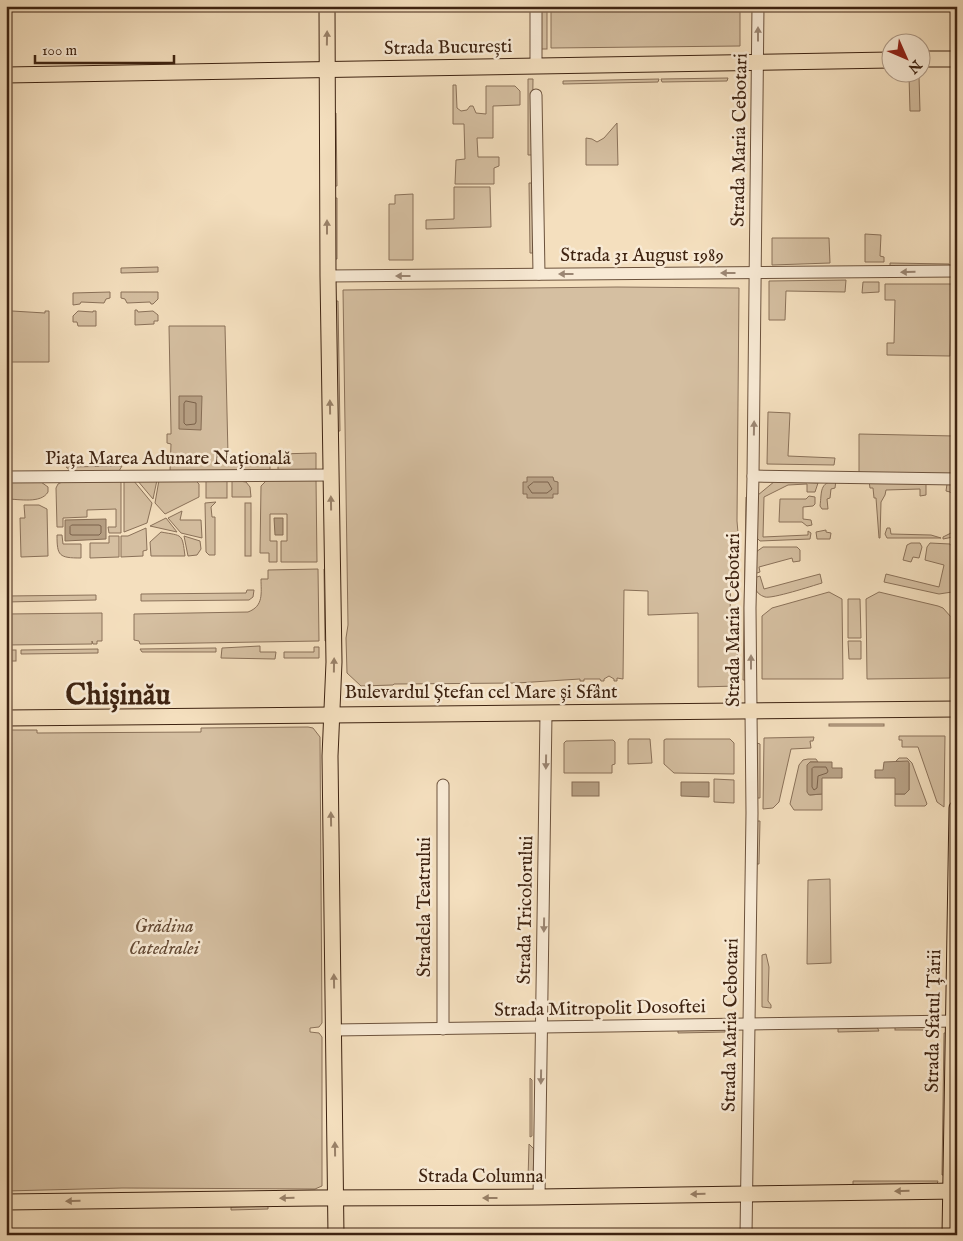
<svg xmlns="http://www.w3.org/2000/svg" width="963" height="1241" viewBox="0 0 963 1241" font-family="'IM FELL English',serif">
<rect width="100%" height="100%" fill="#f4dfbe"/>
<filter id="stains"><feTurbulence type="fractalNoise" baseFrequency=".004" numOctaves="4"/><feColorMatrix values="0 0 0 0 .2 0 0 0 0 .09 0 0 0 0 .02 0 0 0 .5 -.17"/></filter>
<radialGradient id="worn" r=".72"><stop offset=".6" stop-color="#630" stop-opacity="0"/><stop offset="1" stop-color="#630" stop-opacity=".3"/></radialGradient>
<g fill="#d5bfa1" stroke="#8a7159">
<rect x="541" y="6" width="6" height="43"/>
<polygon points="551,6 740,6 740,46 551,48"/>
<polygon points="909,76 919,76 920,111 910,111"/>
<polygon points="728,78 727,81 662,82 661,79"/>
<polygon points="528,79 533,79 532,155 528,155"/>
<polygon points="659,79 658,82 563,84 563,81"/>
<polygon points="453,85 456,85 457,108 461,111 467,110 470,106 473,106 476,113 486,114 486,86 515,86 520,91 520,105 493,106 493,138 477,138 478,157 499,157 499,166 494,168 494,184 455,184 456,160 465,159 464,124 453,124"/>
<polygon points="333,113 336,113 337,186 334,186"/>
<polygon points="617,123 618,165 586,165 586,138 592,139 597,142 604,138"/>
<polygon points="529,183 532,183 533,253 530,253"/>
<polygon points="454,187 490,187 491,227 426,229 426,220 454,219"/>
<polygon points="413,194 413,260 389,260 389,204 395,204 395,195"/>
<polygon points="334,198 337,198 337,259 335,259"/>
<polygon points="865,234 881,235 880,256 884,257 884,262 865,262"/>
<polygon points="772,238 829,238 830,263 772,265"/>
<polygon points="890,263 949,264 949,266 890,266"/>
<polygon points="158,267 158,272 121,273 121,268"/>
<polygon points="846,280 845,292 786,291 785,320 769,320 769,281"/>
<polygon points="863,282 879,282 879,292 862,293"/>
<polygon points="885,284 952,284 950,356 887,355 887,343 894,343 895,300 885,300"/>
<polygon points="617,287 739,288 737,521 738,533 732,534 730,614 737,615 738,686 698,687 698,613 648,615 648,591 624,590 623,679 617,678 617,681 614,681 614,679 609,676 604,679 604,681 601,681 600,679 584,679 584,681 580,681 580,679 517,683 394,684 393,685 361,686 347,673 346,638 348,625 343,290"/>
<polygon points="110,292 110,298 106,299 104,303 81,302 80,304 73,305 73,293"/>
<polygon points="121,292 158,292 158,299 153,304 151,304 150,302 127,303 125,299 121,298"/>
<polygon points="336,301 338,301 340,431 337,431"/>
<polygon points="135,310 137,310 138,312 153,311 158,315 158,321 154,321 154,324 135,325"/>
<polygon points="12,311 45,313 45,311 49,311 49,362 6,362 6,317"/>
<polygon points="78,311 93,312 93,311 96,311 96,326 78,326 77,322 73,322 73,316"/>
<polygon points="169,326 225,326 228,455 270,454 270,471 170,471 171,444 167,443 167,434 171,434 171,430"/>
<polygon points="768,412 790,413 788,456 835,458 834,465 767,464"/>
<polygon points="859,434 955,436 957,438 957,468 951,475 859,474"/>
<polygon points="316,453 316,471 278,471 278,454"/>
<polygon points="122,466 119,471 71,471 66,467"/>
<rect x="206" y="479" width="21" height="19"/>
<polygon points="316,479 317,562 281,562 281,541 287,541 287,514 270,514 270,541 277,541 277,562 269,562 269,553 260,553 261,486 266,481 270,480"/>
<polygon points="121,480 121,533 109,533 108,527 116,527 116,509 87,510 87,517 63,518 63,527 57,527 56,488 58,484 62,482"/>
<polygon points="124,480 133,480 152,503 147,523 124,532"/>
<polygon points="137,480 157,480 153,499"/>
<polygon points="159,480 195,480 199,484 199,497 165,514 155,503"/>
<polygon points="232,480 246,482 250,487 251,497 232,497"/>
<path d="M836 480 835 488 831 489 830 498 827 499 828 509H822L820 506C822 491 819 483 836 480Z"/>
<polygon points="775,481 818,483 815,492 807,492 807,484 788,485 764,497 763,537 808,535 808,531 811,533 810,539 760,541 756,537 758,495"/>
<polygon points="869,481 926,482 926,495 920,496 920,489 886,490 885,495 881,502 880,538 879,538 876,498 874,498 873,488 870,488"/>
<path d="M6 482H41L48 487V492C41 504 19 499 6 499Z"/>
<polygon points="947,484 951,484 956,493 956,531 953,537 943,539 943,537 951,533 952,494 950,492 946,491"/>
<polygon points="809,496 815,497 815,504 813,506 803,507 803,519 811,520 812,525 807,526 802,522 779,522 780,499 806,499"/>
<polygon points="746,497 749,497 747,680 743,680"/>
<polygon points="216,502 211,507 212,517 215,517 215,555 209,555 206,552 205,503"/>
<rect x="245" y="503" width="6" height="53"/>
<polygon points="24,505 39,505 47,509 48,556 21,557 20,518 25,518"/>
<polygon points="182,511 180,520 201,520 202,538 181,533 168,518"/>
<polygon points="166,518 177,532 150,526"/>
<polygon points="146,528 147,550 143,551 143,556 121,557 121,536 128,536"/>
<polygon points="887,528 890,528 891,534 931,535 941,538 887,538 885,534"/>
<polygon points="826,530 826,532 831,533 830,539 817,539 816,532"/>
<path d="M161 532C183 536 182 533 185 556H151L150 542Z"/>
<path d="M57 535H62L63 544H81V558C59 558 57 556 57 535Z"/>
<polygon points="109,536 119,536 119,557 90,558 90,543 109,543"/>
<polygon points="184,536 200,541 201,549 197,555 188,556"/>
<polygon points="911,543 920,543 922,547 919,558 913,557 911,562 903,560 907,545"/>
<path d="M930 543 950 544C958 552 958 583 952 592L939 594 884 582 886 574 939 587 944 565 925 560 927 547Z"/>
<polygon points="763,547 797,547 800,550 800,561 793,562 792,558 759,567 760,572 754,574 756,552"/>
<path d="M318 569 319 641 140 644 139 641 134 640V614L248 612C264 606 261 593 261 579H268V570Z"/>
<polygon points="324,569 326,569 327,641 325,641"/>
<path d="M820 574 822 583C812 586 772 599 765 597 755 594 754 586 754 578L760 576 764 589Z"/>
<polygon points="247,590 254,590 253,597 249,600 141,601 141,594 246,593"/>
<polygon points="829,592 842,599 843,679 762,679 762,616 772,608"/>
<polygon points="879,592 938,606 943,608 951,617 950,678 867,679 866,599"/>
<polygon points="96,595 96,600 6,602 6,596"/>
<polygon points="848,599 860,599 861,638 848,638"/>
<polygon points="102,613 102,641 97,641 97,644 93,644 92,641 92,644 6,645 6,614"/>
<polygon points="848,641 861,641 861,659 849,659"/>
<polygon points="260,646 260,652 276,652 275,659 221,658 222,648"/>
<polygon points="314,647 319,647 319,658 284,658 284,652 314,652"/>
<polygon points="216,648 216,652 142,652 140,649"/>
<polygon points="98,649 98,653 21,654 21,650"/>
<rect x="6" y="650" width="10" height="11"/>
<rect x="829" y="724" width="55" height="2"/>
<polygon points="308,727 313,728 320,737 322,1023 319,1027 310,1028 310,1032 319,1033 322,1037 322,1186 315,1189 122,1188 6,1191 6,730 37,730 37,733 201,732 201,728"/>
<polygon points="899,736 945,736 944,807 937,802 918,747 902,747 902,740 899,740"/>
<polygon points="814,737 813,741 810,741 811,748 791,749 779,802 773,808 763,809 764,738"/>
<polygon points="629,739 650,739 652,763 628,764 628,741"/>
<polygon points="666,739 730,739 734,743 734,774 674,773 664,764 664,740"/>
<polygon points="613,740 615,742 615,764 612,765 612,773 564,773 564,743 566,741"/>
<polygon points="757,743 760,744 760,798 757,798"/>
<polygon points="899,758 907,758 912,763 927,804 925,806 895,806 895,794 905,794 909,790 909,763 896,761"/>
<polygon points="808,759 816,759 818,762 810,762 810,795 822,794 822,810 794,810 790,804 799,765 803,760"/>
<polygon points="714,779 734,780 734,803 714,802"/>
<polygon points="757,821 760,821 759,864 756,864"/>
<polygon points="830,879 831,963 807,964 808,880"/>
<polygon points="766,954 769,967 768,1001 771,1005 771,1008 762,1007 762,955"/>
<polygon points="838,1027 877,1027 879,1031 838,1032"/>
<rect x="895" y="1027" width="44" height="3"/>
<polygon points="678,1029 725,1029 725,1032 678,1033"/>
<polygon points="944,1033 949,1033 944,1175 942,1175"/>
<polygon points="530,1078 532,1080 532,1136 530,1137"/>
<polygon points="529,1144 534,1149 533,1179 528,1179"/>
<polygon points="853,1181 938,1181 937,1184 853,1185"/>
<polygon points="268,1206 268,1209 231,1210 231,1207"/>
</g>
<g fill="#b69f83" stroke="#866d55">
<polygon points="179,396 202,396 201,430 179,429"/>
<polygon points="527,477 553,477 554,481 558,482 558,494 553,494 553,498 527,498 527,494 523,494 523,482 527,482"/>
<polygon points="274,518 283,518 283,535 275,535"/>
<polygon points="106,519 106,539 65,541 65,520"/>
<polygon points="908,761 909,763 909,790 905,794 895,794 895,778 875,778 875,770 883,770 884,762"/>
<polygon points="810,762 832,762 832,768 842,768 842,778 822,778 822,794 809,795 807,792 807,765"/>
<rect x="572" y="782" width="27" height="14"/>
<polygon points="681,782 709,782 709,797 681,796"/>
</g>
<g fill="none" stroke-linecap="round" stroke-linejoin="round">
<g stroke="#7a614a" stroke-width="1">
<polygon points="186,401 196,403 196,422 195,424 186,425 184,423 184,404"/>
<polygon points="534,482 548,482 552,489 547,493 532,493 528,487"/>
<polygon points="72,525 99,525 101,526 101,533 99,535 72,535 70,534 70,527"/>
<polygon points="814,767 826,767 828,771 827,773 818,776 817,788 814,790 812,787 812,769"/>
</g>
<defs>
<g id="minor">
<polyline points="536,66 536,6"/>
<polyline points="536,95 539,274"/>
<polyline points="328,276 957,271"/>
<polyline points="753,476 957,479"/>
<polyline points="6,477 331,475"/>
<polyline points="443,1029 443,785"/>
<polyline points="334,1030 957,1021"/>
<polyline points="539,1197 546,714"/>
<polyline points="746,1235 752,813 750,608 753,476 758,6"/>
</g>
<g id="major">
<polyline points="327,6 328,276 334,662 330,756 336,1235"/>
<polyline points="920,59 957,59"/>
<polyline points="6,75 890,60"/>
<polyline points="6,718 957,709"/>
<polyline points="6,1202 316,1198 539,1197 957,1191"/>
<polyline points="950,1235 957,808"/>
</g>
</defs>
<use href="#minor" stroke="#6c523c" stroke-width="13"/>
<use href="#major" stroke="#3e2311" stroke-width="17"/>
<use href="#minor" stroke="#f8ead5" stroke-width="11"/>
<use href="#major" stroke="#f4dfbe" stroke-width="15"/>
</g>
<defs><path id="oneway-solid" d="M-6-.8H1V-3.2L6.5 0L1 3.2V.8H-6Z" transform="scale(1.25)"/></defs>
<g fill="#9b8673">
<use href="#oneway-solid" transform="translate(758 34) rotate(-90)"/>
<use href="#oneway-solid" transform="translate(908 272) rotate(179)"/>
<use href="#oneway-solid" transform="translate(728 273) rotate(180)"/>
<use href="#oneway-solid" transform="translate(566 274) rotate(180)"/>
<use href="#oneway-solid" transform="translate(403 276) rotate(180)"/>
<use href="#oneway-solid" transform="translate(754 428) rotate(-89)"/>
<use href="#oneway-solid" transform="translate(751 662) rotate(-90)"/>
<use href="#oneway-solid" transform="translate(546 762) rotate(91)"/>
<use href="#oneway-solid" transform="translate(544 925) rotate(91)"/>
<use href="#oneway-solid" transform="translate(541 1077) rotate(91)"/>
</g>
<g fill="#998168">
<use href="#oneway-solid" transform="translate(327 38) rotate(-89)"/>
<use href="#oneway-solid" transform="translate(327 227) rotate(-90)"/>
<use href="#oneway-solid" transform="translate(330 407) rotate(-91)"/>
<use href="#oneway-solid" transform="translate(331 503) rotate(-91)"/>
<use href="#oneway-solid" transform="translate(334 665) rotate(-89)"/>
<use href="#oneway-solid" transform="translate(331 819) rotate(-91)"/>
<use href="#oneway-solid" transform="translate(334 981) rotate(-91)"/>
<use href="#oneway-solid" transform="translate(335 1149) rotate(-91)"/>
<use href="#oneway-solid" transform="translate(902 1191) rotate(179)"/>
<use href="#oneway-solid" transform="translate(698 1194) rotate(179)"/>
<use href="#oneway-solid" transform="translate(287 1198) rotate(179)"/>
<use href="#oneway-solid" transform="translate(490 1198) rotate(180)"/>
<use href="#oneway-solid" transform="translate(73 1201) rotate(179)"/>
</g>
<g text-anchor="middle" dominant-baseline="central" stroke-width="5" stroke-linejoin="round" paint-order="stroke">
<g font-size="19" fill="#3e2311" stroke="#f8ead5">
<text transform="translate(448 48) rotate(-1)">Strada București</text>
<text transform="translate(740 140) rotate(-89)">Strada Maria Cebotari</text>
<text x="642" y="256">Strada 31 August 1989</text>
<text x="168" y="459">Piața Marea Adunare Națională</text>
<text transform="translate(734 620) rotate(-90)">Strada Maria Cebotari</text>
<text x="481" y="693">Bulevardul Ștefan cel Mare și Sfânt</text>
<text transform="translate(425 907) rotate(-90)">Stradela Teatrului</text>
<text transform="translate(526 910) rotate(-89)">Strada Tricolorului</text>
<text transform="translate(600 1009) rotate(-1)">Strada Mitropolit Dosoftei</text>
<text transform="translate(934 1021) rotate(-89)">Strada Sfatul Țării</text>
<text transform="translate(731 1025) rotate(-89)">Strada Maria Cebotari</text>
<text x="481" y="1177">Strada Columna</text>
</g>
<g font-size="19" font-style="italic" fill="#644a35" stroke="#f8ead5">
<text x="164" y="927">Grădina<tspan x="164" dy="22">Catedralei</tspan></text>
</g>
<g font-size="29" font-weight="bold" fill="#3e2311" stroke="#f8ead5">
<text x="118" y="696">Chișinău</text>
</g>
</g>
<rect width="963" height="1241" fill="none" stroke="#f4dfbe" stroke-width="25"/>
<rect x="8" y="8" width="948" height="1226" fill="none" stroke="#3e2311" stroke-width="2.5"/>
<rect x="12" y="12" width="938" height="1216" fill="none" stroke="#3e2311"/>
<g transform="translate(906 58) rotate(135)"><circle r="24" fill="#f8ead5" stroke="#ae9a87"/>
<path d="M0-4L9 19L0 12L-9 19Z" fill="#8f2418"/>
<text y="-8" font-size="14" font-weight="bold" text-anchor="middle" fill="#3e2311">N</text>
</g>
<path d="M35 55v8h139v-8" fill="none" stroke="#3e2311" stroke-width="2.5"/>
<text x="42" y="55" font-size="15" fill="#3e2311" stroke="#f8ead5" stroke-width="4" paint-order="stroke">100 m</text>
<rect width="100%" height="100%" filter="url(#stains)"/>
<rect width="100%" height="100%" fill="url(#worn)"/>
</svg>
